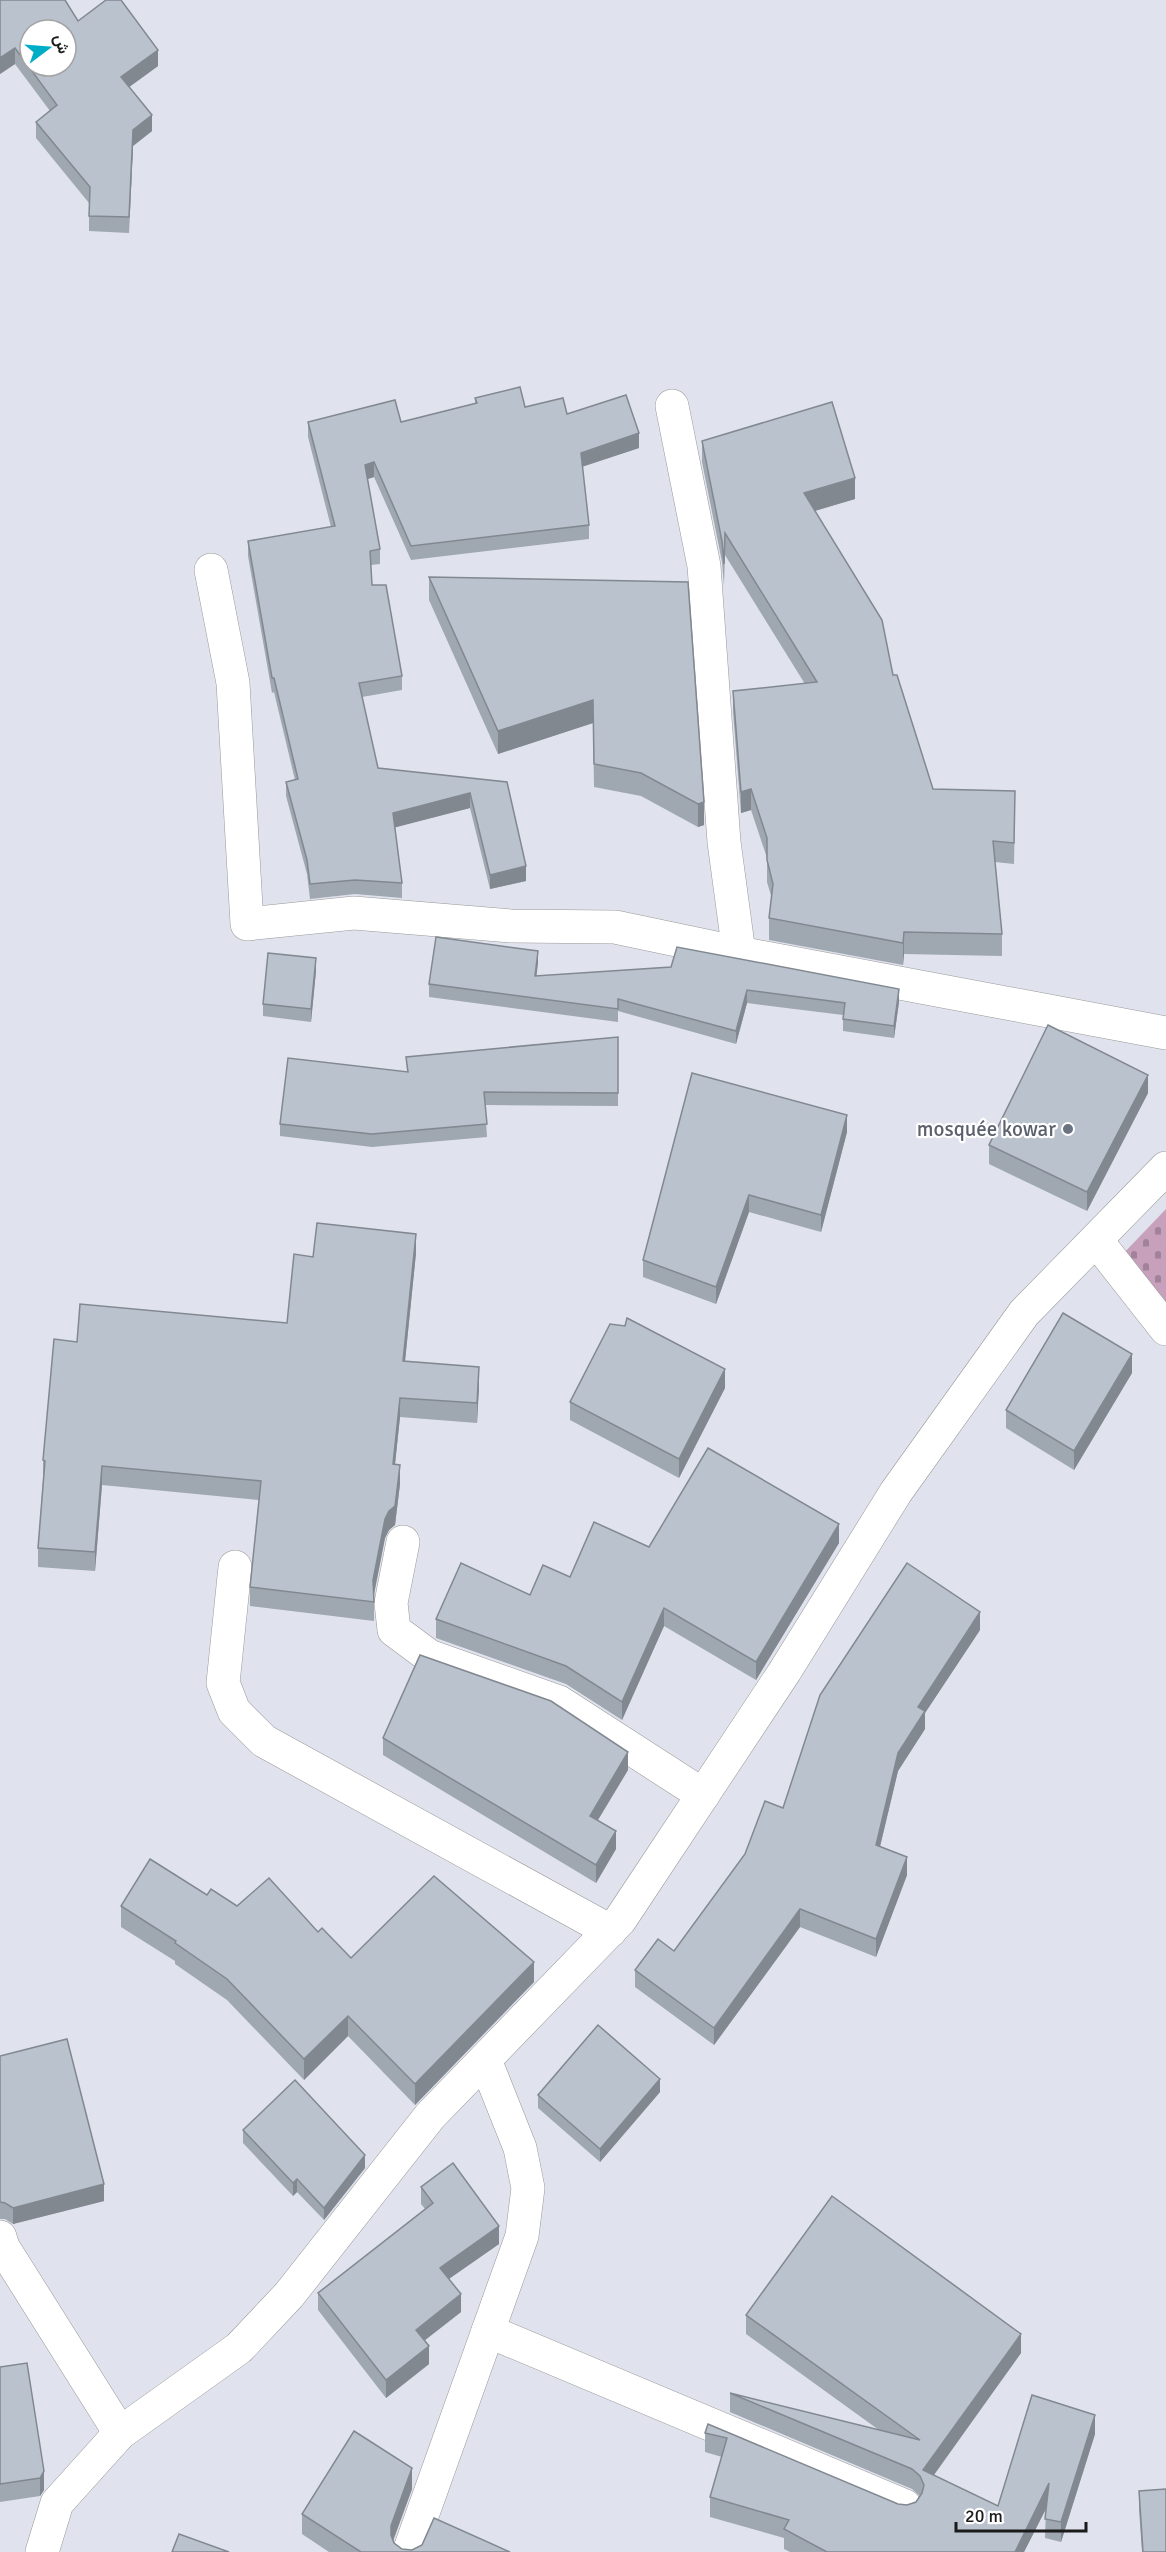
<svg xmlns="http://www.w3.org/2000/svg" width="1166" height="2552" viewBox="0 0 1166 2552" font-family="Signika,Vazirmatn,sans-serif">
<defs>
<pattern id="cemetery-stones" width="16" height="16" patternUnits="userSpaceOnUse" patternTransform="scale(1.5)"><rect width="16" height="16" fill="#c7a1bc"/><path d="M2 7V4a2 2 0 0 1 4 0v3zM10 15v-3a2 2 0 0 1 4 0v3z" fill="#a18298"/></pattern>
</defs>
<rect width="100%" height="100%" fill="#e0e3ed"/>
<polygon fill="url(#cemetery-stones)" points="1166,1209 1166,1313 1120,1257"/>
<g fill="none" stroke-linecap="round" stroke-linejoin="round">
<defs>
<g id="minor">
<polyline points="672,406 704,566 724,842 739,953"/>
<polyline points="211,570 233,683 247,924 354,913 511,926 615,927 739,953 1166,1033"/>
<polyline points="1096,1240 1166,1329"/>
<polyline points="403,1542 391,1603 394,1630 429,1656 559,1702 703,1795"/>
<polyline points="235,1567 223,1683 234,1711 264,1741 610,1931"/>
<polyline points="0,2237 3,2247 120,2433"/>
<polyline points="488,2331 905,2506"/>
<polyline points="42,2552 57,2503 120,2433 239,2348 289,2295 430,2116 620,1920 785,1671 896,1492 1024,1313 1166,1168"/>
<polyline points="409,2552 522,2236 528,2188 520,2148 485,2060"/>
</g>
</defs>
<use href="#minor" stroke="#989898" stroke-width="34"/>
<use href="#minor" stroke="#fff" stroke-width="33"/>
</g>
<g fill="#9fa7b0">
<polygon points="0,0 78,21 158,66 129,87 152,131 133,146 129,233 89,231 89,203 36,138 36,122 50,111 15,64 0,74"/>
<polygon points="475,398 567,414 639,448 582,467 589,525 589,539 411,560 374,477 367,479 380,549 380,564 371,565 372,585 402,676 402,690 362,697 378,768 507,782 526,881 490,889 470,808 395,827 402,883 402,898 355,894 310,899 307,874 286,796 286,782 295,780 274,692 272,693 248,556 248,541 331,527 308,437 308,422 401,422 475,403"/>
<polygon points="702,441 855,499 815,511 893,675 933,789 1015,812 1014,864 995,862 1002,934 1002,956 904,954 903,965 769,940 769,918 772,899 767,882 767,858 751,810 741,813 733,712 733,691 805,684 725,555 724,586 722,562 702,462"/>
<polygon points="429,577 688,582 704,825 698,827 641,796 594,787 593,723 498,754 429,600"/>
<polygon points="538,963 536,976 671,967 899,1002 894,1038 843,1031 843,1015 747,1003 736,1044 618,1011 618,1022 429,997 429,984"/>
<polygon points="316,971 311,1022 263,1016 263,1004"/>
<polygon points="618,1037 618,1106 485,1105 487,1137 372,1147 280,1136 280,1124 407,1072 406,1057"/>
<polygon points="1148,1093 1087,1211 989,1164 989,1145"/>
<polygon points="847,1132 821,1232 749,1212 716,1304 643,1277 643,1260"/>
<polygon points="416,1253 405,1361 479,1386 477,1423 400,1417 395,1464 400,1484 395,1525 389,1530 385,1538 374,1594 374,1621 250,1606 250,1587 259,1500 102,1485 95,1571 38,1567 38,1548 43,1480 43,1460 77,1342 287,1323 313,1257"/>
<polygon points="1132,1373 1074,1470 1006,1428 1006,1410"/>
<polygon points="725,1388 679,1478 570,1420 570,1402"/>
<polygon points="839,1543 756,1680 664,1626 622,1720 566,1684 436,1638 436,1619 530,1595 570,1577 649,1547"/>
<polygon points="980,1630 925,1713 925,1729 898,1771 880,1847 907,1875 876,1957 800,1927 714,2045 635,1987 635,1970 674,1951 783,1808"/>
<polygon points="383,1738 628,1770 598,1820 616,1849 596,1883 383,1755"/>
<polygon points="207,1895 237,1906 318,1932 351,1958 534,1982 415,2105 348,2036 304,2080 227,2000 175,1964 175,1961 121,1927 121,1906"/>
<polygon points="0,2056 104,2201 13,2224 5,2219 0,2219"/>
<polygon points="660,2092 600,2162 538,2108 538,2095"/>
<polygon points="243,2130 365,2168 324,2220 297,2192 293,2196 243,2143"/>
<polygon points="421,2187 499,2244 449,2279 461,2312 424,2341 429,2364 386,2398 318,2310 318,2293 425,2209 421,2204"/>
<polygon points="746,2315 1021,2353 933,2475 998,2506 1095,2434 1061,2542 1045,2538 1046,2508 1024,2552 790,2552 784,2549 784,2538 710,2517 710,2497 722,2457 705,2452 705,2433 708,2424 898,2504 907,2505 916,2502 920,2496 912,2489 730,2412 730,2393 879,2430 746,2334"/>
<polygon points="27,2363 44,2490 40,2496 0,2502 0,2367"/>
<polygon points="412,2489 393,2541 394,2543 402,2549 412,2550 510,2552 329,2552 302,2534 302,2514"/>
<polygon points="1139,2491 1166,2552 1142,2552 1139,2510"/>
</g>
<g fill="#828890">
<polygon points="15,48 15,64 0,74 0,58"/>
<polygon points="158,50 158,66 121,93 121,77"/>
<polygon points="152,115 152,131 133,146 129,233 133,130"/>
<polygon points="639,433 639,448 581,467 581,453"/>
<polygon points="374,462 374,477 365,480 365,465"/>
<polygon points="855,478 855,499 804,514 804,493"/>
<polygon points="593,700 593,723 498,754 498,731"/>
<polygon points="751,789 751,810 741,813 741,792"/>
<polygon points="470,793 470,808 393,828 393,813"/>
<polygon points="704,802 704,825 698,827 698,804"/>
<polygon points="526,866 526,881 490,889 490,875"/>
<polygon points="904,932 904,954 903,965 903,943"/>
<polygon points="538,951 538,963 535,988 535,976"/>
<polygon points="316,958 316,971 311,1022 311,1009"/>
<polygon points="899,989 899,1002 894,1038 894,1026"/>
<polygon points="747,990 747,1003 736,1044 736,1031"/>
<polygon points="1148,1075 1148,1093 1087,1211 1087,1192"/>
<polygon points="847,1115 847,1132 821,1232 821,1215"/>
<polygon points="749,1195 749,1212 716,1304 716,1287"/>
<polygon points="416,1234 416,1253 403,1381 403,1361"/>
<polygon points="1132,1354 1132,1373 1074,1470 1074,1451"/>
<polygon points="479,1367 479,1386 477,1423 477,1403"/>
<polygon points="725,1369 725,1388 679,1478 679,1459"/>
<polygon points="400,1398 400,1417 393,1483 393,1464"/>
<polygon points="400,1465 400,1484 395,1525 389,1530 385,1538 373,1599 373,1580 385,1519"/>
<polygon points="102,1466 102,1485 95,1571 95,1552"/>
<polygon points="839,1524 839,1543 756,1680 756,1662"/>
<polygon points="664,1608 664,1626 622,1720 622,1702"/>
<polygon points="980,1612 980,1630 925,1713 925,1729 898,1771 876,1863 876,1845 898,1753 918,1707"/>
<polygon points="628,1752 628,1770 590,1833 590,1816"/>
<polygon points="616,1831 616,1849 596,1883 596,1865"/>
<polygon points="907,1857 907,1875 876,1957 876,1939"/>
<polygon points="800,1909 800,1927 714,2045 714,2028"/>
<polygon points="534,1962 534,1982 415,2105 415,2084"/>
<polygon points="348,2016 348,2036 304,2080 304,2059"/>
<polygon points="660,2079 660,2092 600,2162 600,2149"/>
<polygon points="365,2155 365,2168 324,2220 324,2208"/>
<polygon points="297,2179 297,2192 293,2196 293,2183"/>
<polygon points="104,2184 104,2201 13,2224 13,2208"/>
<polygon points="499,2226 499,2244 440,2285 440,2268"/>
<polygon points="461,2294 461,2312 416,2347 416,2330"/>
<polygon points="1021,2334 1021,2353 924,2489 923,2470"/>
<polygon points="429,2346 429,2364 386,2398 386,2380"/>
<polygon points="1095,2415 1095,2434 1061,2542 1061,2522"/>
<polygon points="412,2468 412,2489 391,2546 391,2552 391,2526"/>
<polygon points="44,2471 44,2490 40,2496 40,2478"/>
<polygon points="1049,2483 1049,2503 1024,2552 1015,2552"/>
</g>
<g fill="#b9c2cd" stroke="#828890" stroke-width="1.5" fill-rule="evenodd">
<path d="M0 0H65L78 21 106 0H121L158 50 121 77 152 115 133 130 129 217 89 216 90 187 36 122 57 105 15 48 0 58ZM30 30H66V66H30Z"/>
<polygon points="520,387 525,407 563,398 567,414 626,395 639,433 581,453 589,525 411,546 374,462 365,465 380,549 370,551 372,585 386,585 402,676 359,683 378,768 507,782 526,866 490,875 470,793 393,813 402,883 355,880 310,884 307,860 286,782 298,779 274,678 272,678 248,541 335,526 308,422 395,400 401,422 477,403 475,398"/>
<polygon points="832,402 855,478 804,493 882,620 893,675 897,675 933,789 1015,791 1014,843 993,841 1002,934 904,932 903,943 769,918 773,884 767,860 767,838 751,789 741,792 733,691 817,682 725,533 724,564 722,541 702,441"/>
<polygon points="429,577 688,582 704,802 698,804 641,773 594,764 593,700 498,731"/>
<polygon points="436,937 538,951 535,976 671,967 677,947 899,989 894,1026 843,1019 845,1003 747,990 736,1031 618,999 618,1009 429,984"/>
<polygon points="268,953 316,958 311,1009 263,1004"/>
<polygon points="1048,1025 1148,1075 1087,1192 989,1145"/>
<polygon points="618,1037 618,1093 484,1092 487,1124 372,1134 280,1124 288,1058 408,1072 406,1057"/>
<polygon points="692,1073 847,1115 821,1215 749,1195 716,1287 643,1260"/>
<polygon points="317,1223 416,1234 403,1361 479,1367 477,1403 400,1398 393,1464 400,1465 395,1506 389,1511 385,1519 373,1580 374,1602 250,1587 261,1481 102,1466 95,1552 38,1548 45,1461 43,1460 54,1339 77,1342 80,1304 287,1323 294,1254 313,1257"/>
<polygon points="1063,1313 1132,1354 1074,1451 1006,1410"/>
<polygon points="627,1318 725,1369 679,1459 570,1402 610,1324 625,1326"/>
<polygon points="708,1448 839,1524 756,1662 664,1608 622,1702 566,1666 436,1619 461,1563 530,1595 543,1565 570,1577 594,1522 649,1547"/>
<polygon points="907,1563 980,1612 918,1707 925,1711 898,1753 876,1845 907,1857 876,1939 800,1909 714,2028 635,1970 658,1939 674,1951 745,1854 765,1801 783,1808 820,1695"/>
<polygon points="420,1655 551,1701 628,1752 590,1816 616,1831 596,1865 383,1738"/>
<polygon points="150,1859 207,1895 211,1889 237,1906 269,1878 318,1932 322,1928 351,1958 434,1876 534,1962 415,2084 348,2016 304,2059 227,1979 175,1943 176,1941 121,1906"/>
<polygon points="598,2025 660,2079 600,2149 538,2095"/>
<polygon points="67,2039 104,2184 13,2208 5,2203 0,2202 0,2056"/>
<polygon points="295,2080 365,2155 324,2208 297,2179 293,2183 243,2130"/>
<polygon points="453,2163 499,2226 440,2268 461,2294 416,2330 429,2346 386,2380 318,2293 433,2203 421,2187"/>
<polygon points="832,2196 1021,2334 923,2470 998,2506 1032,2395 1095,2415 1061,2522 1045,2519 1049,2483 1015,2552 827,2552 784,2529 789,2520 710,2497 727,2438 705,2433 708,2424 898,2504 907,2505 916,2502 922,2493 924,2485 920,2476 912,2469 730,2393 920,2440 746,2315"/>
<polygon points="27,2363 44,2471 40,2478 0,2484 0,2367"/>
<polygon points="354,2431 412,2468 391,2526 391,2535 394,2543 402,2549 412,2550 422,2545 434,2518 510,2552 361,2552 302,2514"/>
<polygon points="1166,2489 1166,2552 1143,2552 1139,2491"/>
<polygon points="179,2534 229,2552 172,2552"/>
</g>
<circle fill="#6b7280" stroke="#fff" stroke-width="2" cx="1068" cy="1129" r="6"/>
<g text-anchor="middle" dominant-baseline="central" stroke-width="4.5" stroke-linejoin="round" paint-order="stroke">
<g font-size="21" fill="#5b616d" stroke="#fff" text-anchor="end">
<text x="1056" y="1129">mosquée kowar</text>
</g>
</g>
<g transform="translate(48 48) rotate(74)"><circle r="28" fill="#ffffff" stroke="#a4a4a4" stroke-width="1.5"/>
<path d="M0-4.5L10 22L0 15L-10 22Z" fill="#00adc6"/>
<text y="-9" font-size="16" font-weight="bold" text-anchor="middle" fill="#1b1b1b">ش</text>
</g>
<path d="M956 2522v9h130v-9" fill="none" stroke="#1b1b1b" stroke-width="3"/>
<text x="965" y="2522" font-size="18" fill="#1b1b1b" stroke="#ffffff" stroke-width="4.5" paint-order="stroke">20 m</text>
</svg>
